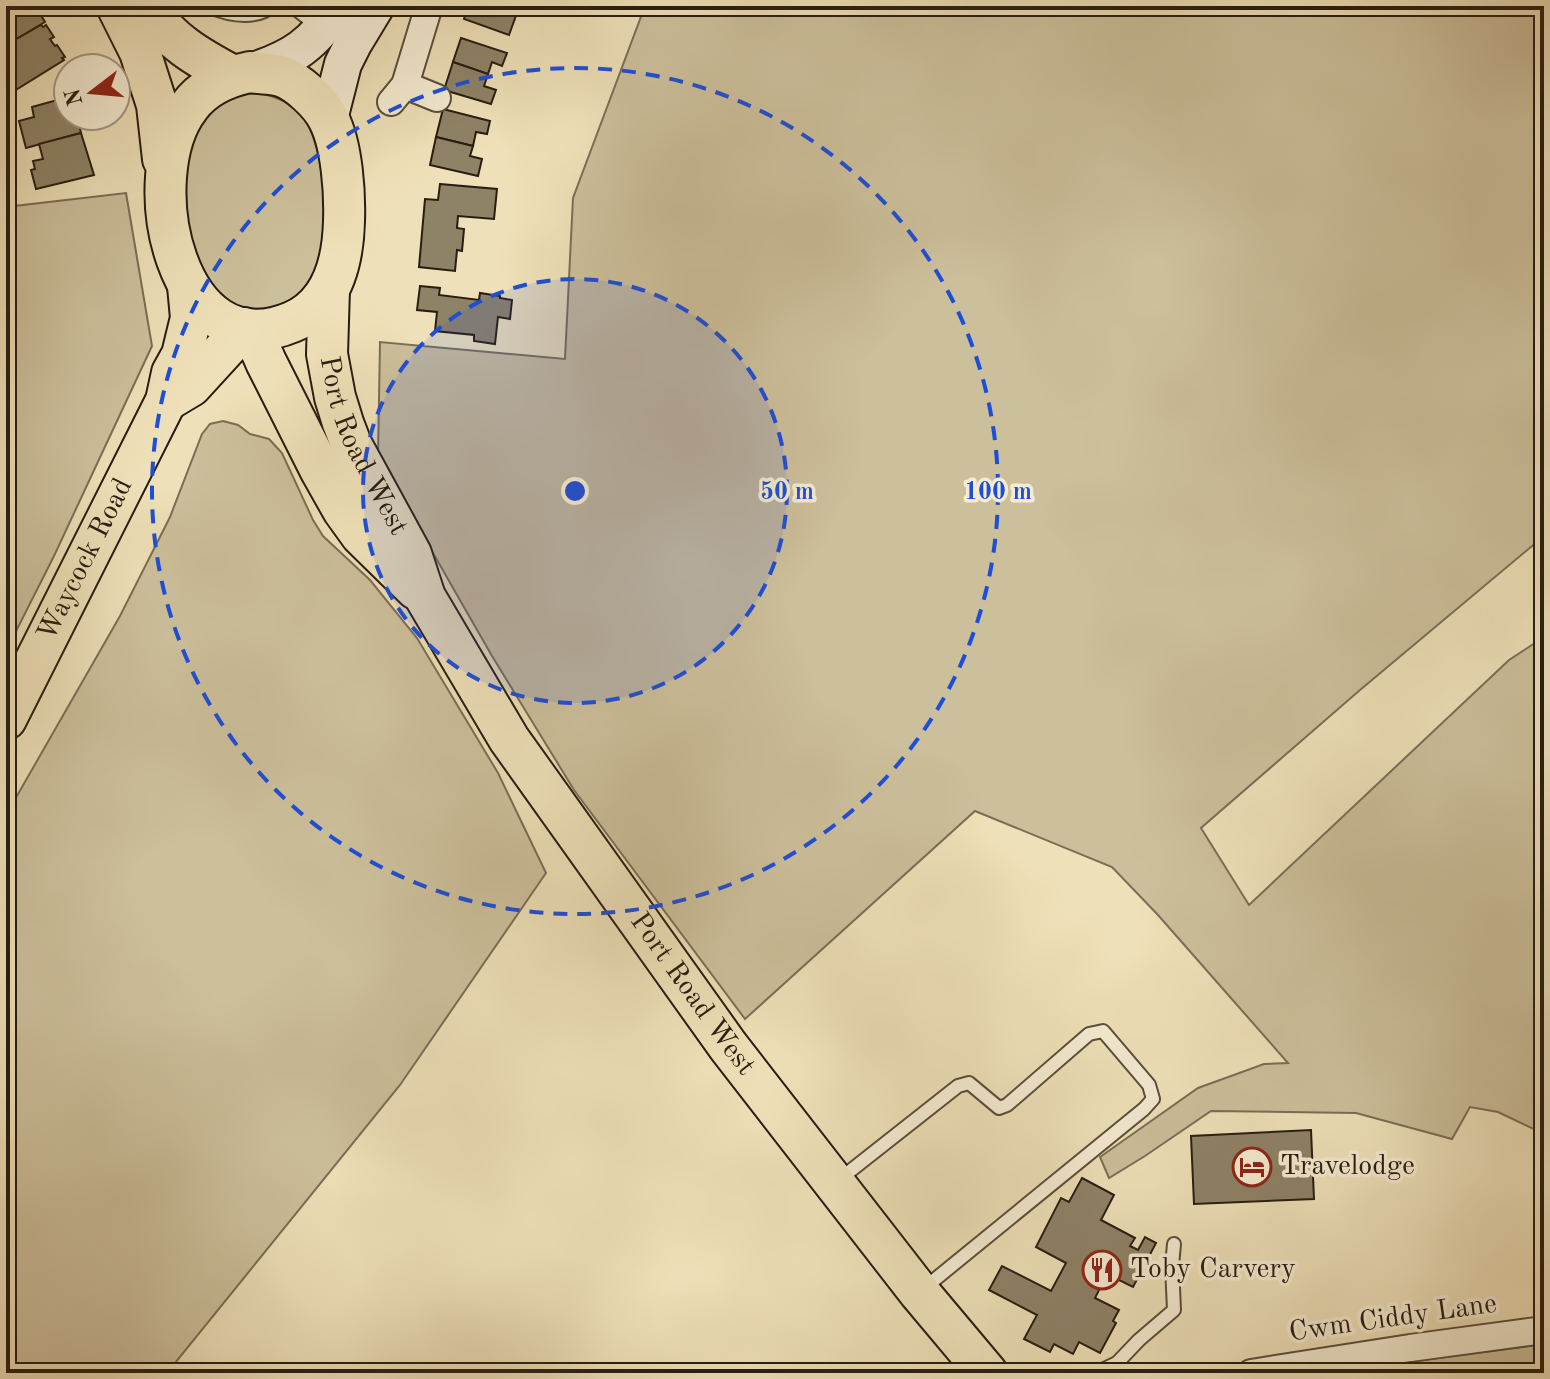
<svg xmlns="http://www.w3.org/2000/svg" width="1550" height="1379" viewBox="0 0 1550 1379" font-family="'Old Standard TT',serif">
<rect width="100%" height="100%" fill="#eee0b8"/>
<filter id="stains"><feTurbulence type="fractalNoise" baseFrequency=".0025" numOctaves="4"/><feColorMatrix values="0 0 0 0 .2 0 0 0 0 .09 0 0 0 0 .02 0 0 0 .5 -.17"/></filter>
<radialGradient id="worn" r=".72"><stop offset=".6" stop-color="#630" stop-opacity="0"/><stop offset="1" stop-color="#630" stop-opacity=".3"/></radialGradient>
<g fill="#ccbf9b" stroke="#7a6e56" stroke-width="2">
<polygon points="645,6 1544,6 1544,536 1360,690 1201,828 1249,905 1509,660 1544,637 1544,1134 1498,1112 1470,1107 1452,1139 1356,1113 1211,1111 1145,1156 1109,1178 1100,1157 1198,1088 1264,1064 1288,1063 1158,915 1112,867 975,811 745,1019 574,790 492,656 378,457 380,342 565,359 573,198"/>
<path d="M259 93C273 96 286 100 297 110 325 138 326 207 322 244 319 267 308 293 285 303 262 314 230 309 212 289 209 285 206 278 204 273 200 266 195 259 193 251 183 209 177 139 214 108 226 96 243 94 259 93Z"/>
<polygon points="126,193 152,346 54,556 6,651 6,207"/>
<polygon points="223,421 238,425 250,434 269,439 282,453 313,520 323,536 370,580 417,638 498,773 546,873 400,1085 167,1373 6,1373 6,815 120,616 170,517 202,434 210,424"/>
<polygon points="1544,1344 1544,1373 1324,1373"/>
</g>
<g fill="#8e8267" stroke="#271d10" stroke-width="2">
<polygon points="6,6 31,6 34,11 37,9 45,22 6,45"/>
<polygon points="468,6 507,6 518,10 509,35 464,19"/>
<polygon points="41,25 43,27 46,25 54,37 50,39 55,46 57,45 65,57 62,58 64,60 14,91 13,89 6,93 6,61 13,56 6,45"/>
<polygon points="461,38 507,53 502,66 492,62 488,74 453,62"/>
<polygon points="453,62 488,74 484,86 496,90 491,104 444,90"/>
<polygon points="68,97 68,116 77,116 81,133 26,148 19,121 34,117 32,107"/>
<polygon points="443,109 490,121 487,134 476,132 473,146 436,137"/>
<polygon points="81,133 94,175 36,189 31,170 35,169 33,161 43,159 39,144"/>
<polygon points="436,137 473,146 470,156 482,159 478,176 430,165"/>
<polygon points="440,184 497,189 494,219 458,216 457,228 464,229 462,251 457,250 455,271 419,267 425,199 438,200"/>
<polygon points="420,286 440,288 439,295 479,300 480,293 500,296 500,298 512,300 510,319 498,317 495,344 474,341 474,335 435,331 437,312 417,310"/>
<polygon points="1311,1130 1314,1199 1194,1204 1191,1136"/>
<polygon points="1082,1178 1114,1195 1101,1220 1135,1238 1130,1246 1138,1250 1145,1237 1156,1243 1133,1287 1107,1274 1095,1298 1119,1310 1113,1321 1116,1323 1100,1353 1079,1342 1073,1354 1054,1344 1050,1352 1024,1339 1037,1315 989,1290 1002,1266 1051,1291 1066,1263 1036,1247 1061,1198 1069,1202"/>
</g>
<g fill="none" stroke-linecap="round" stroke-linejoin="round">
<defs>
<g id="service">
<path d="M207 6C228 15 253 21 273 6"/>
<polyline points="292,6 320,28"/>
<polyline points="840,1179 958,1086 969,1083 999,1108 1007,1105 1089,1034 1103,1031 1149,1085 1153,1099 1144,1109 922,1290"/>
<polyline points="1096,1373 1117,1363 1139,1340 1174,1310 1172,1266 1174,1244"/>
</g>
<g id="minor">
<polyline points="405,85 429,6"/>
<polyline points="391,102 405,85 437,98"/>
<polyline points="1251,1373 1410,1348 1544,1330"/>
</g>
<g id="secondary">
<path d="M250 72C292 59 315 44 338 6"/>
<polyline points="329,119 343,64 353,44 376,6"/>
</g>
<g id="primary">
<polyline points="117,6 140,52 157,105 163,159"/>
<path d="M147 6C167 40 199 58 233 76"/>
<path d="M250 72C260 74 271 73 281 76 298 82 321 103 329 120 342 146 345 193 344 221 343 261 333 305 292 322 176 371 135 177 189 107 204 86 226 77 250 72Z"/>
<path id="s1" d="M329 289 327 354 335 397 343 423 351 444 411 554 425 597 509 739 728 1046 919 1292 987 1373"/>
<polyline points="252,330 266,362 321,471 343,510 361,535 416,589"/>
<polyline points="166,401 191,386 244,328"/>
<path id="s2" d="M6 719 166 401 172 373 182 355 191 318 188 286"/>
</g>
</defs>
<use href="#service" stroke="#594e3a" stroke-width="16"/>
<use href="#minor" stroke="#594e3a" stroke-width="30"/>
<use href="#secondary" stroke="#271d10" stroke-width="40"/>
<use href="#primary" stroke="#271d10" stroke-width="44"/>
<use href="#service" stroke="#f4ebd1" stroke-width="12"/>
<use href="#minor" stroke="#f4ebd1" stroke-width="26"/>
<use href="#secondary" stroke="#f4ebd1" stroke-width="36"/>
<use href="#primary" stroke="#eee0b8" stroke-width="40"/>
</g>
<circle cx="575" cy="491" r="212" fill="#1d4ed8" fill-opacity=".12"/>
<g fill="none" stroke="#1d4ed8" stroke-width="4" stroke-dasharray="14 10">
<circle cx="575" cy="491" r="212"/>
<circle cx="575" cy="491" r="423"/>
</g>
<defs>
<symbol id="hotel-ring" viewBox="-11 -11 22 22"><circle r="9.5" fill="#f4ebd1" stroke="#8f2418" stroke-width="1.5"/><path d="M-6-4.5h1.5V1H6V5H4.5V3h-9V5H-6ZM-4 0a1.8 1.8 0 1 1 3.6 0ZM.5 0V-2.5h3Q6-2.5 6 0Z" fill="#8f2418"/></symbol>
<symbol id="restaurant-ring" viewBox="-11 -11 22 22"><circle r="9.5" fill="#f4ebd1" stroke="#8f2418" stroke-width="1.5"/><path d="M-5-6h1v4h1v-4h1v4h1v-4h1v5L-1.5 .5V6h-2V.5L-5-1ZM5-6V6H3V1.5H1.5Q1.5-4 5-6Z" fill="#8f2418"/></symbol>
</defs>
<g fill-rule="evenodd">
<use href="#hotel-ring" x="1230" y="1145" width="44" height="44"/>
<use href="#restaurant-ring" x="1080" y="1248" width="44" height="44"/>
</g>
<g text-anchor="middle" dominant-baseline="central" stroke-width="7" stroke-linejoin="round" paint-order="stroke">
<g font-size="28" fill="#271d10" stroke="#f4ebd1">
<text stroke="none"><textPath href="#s1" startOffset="164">Port Road West</textPath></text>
<text stroke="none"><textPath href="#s2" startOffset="178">Waycock Road</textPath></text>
<text stroke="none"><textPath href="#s1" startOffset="808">Port Road West</textPath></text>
<text transform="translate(1393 1319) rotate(-8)">Cwm Ciddy Lane</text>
</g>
<g font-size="28" fill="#271d10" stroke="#f4ebd1" text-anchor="start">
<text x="1280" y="1167">Travelodge</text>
<text x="1130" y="1270">Toby Carvery</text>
</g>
</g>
<circle cx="575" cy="491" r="12" fill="#1d4ed8" stroke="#f4ebd1" stroke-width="4"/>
<g font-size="24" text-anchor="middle" font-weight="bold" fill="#1d4ed8" stroke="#f4ebd1" stroke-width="7" stroke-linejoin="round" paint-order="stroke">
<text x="787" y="499">50 m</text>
<text x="998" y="499">100 m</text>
</g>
<rect width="1550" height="1379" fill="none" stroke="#eee0b8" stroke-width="32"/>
<rect x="8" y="8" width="1534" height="1363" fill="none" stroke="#271d10" stroke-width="4"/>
<rect x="16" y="16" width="1518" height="1347" fill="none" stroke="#271d10" stroke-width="2"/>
<g transform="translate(92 92) rotate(254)"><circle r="38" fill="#f4ebd1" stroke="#a29984" stroke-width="2"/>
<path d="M0-6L14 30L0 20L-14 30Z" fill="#8f2418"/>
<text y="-12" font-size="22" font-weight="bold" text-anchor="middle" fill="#271d10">N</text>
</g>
<rect width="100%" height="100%" filter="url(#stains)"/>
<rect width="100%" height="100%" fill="url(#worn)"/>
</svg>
